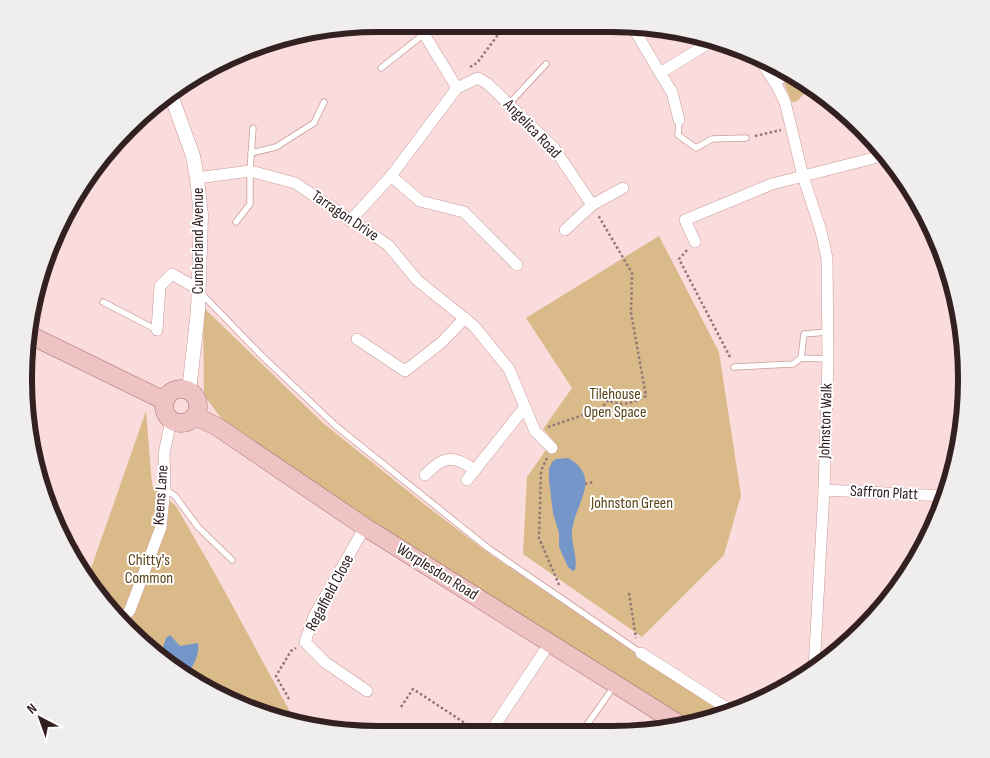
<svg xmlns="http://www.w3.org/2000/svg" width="990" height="758" viewBox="0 0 990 758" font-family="'Sofia Sans Condensed',sans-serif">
<rect width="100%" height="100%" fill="#fbdcdc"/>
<g fill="#daba89">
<polygon points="795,77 827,97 832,102 813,99 812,95 804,94 797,101 792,102 784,84"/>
<polygon points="659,236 719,352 741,495 724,555 642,637 523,554 527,477 553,440 543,429 572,388 526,318"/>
<polygon points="203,307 323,423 424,504 487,552 726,715 693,723 463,583 224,422 204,395"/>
<polygon points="146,411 152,485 176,506 218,579 295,721 243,707 182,675 128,630 87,580"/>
</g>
<g fill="#7496c8">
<path d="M568 458C603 478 575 502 572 531 571 544 578 557 575 570L573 571 568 567 559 547V533L553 513 549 480V469L552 462 556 459Z"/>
<path d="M170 635 180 646 198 643C200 656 192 666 187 678L170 664V660L163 647 166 638Z"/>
</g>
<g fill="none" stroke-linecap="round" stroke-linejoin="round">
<defs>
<g id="service">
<polyline points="381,68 424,34"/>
<polyline points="776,84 791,75"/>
<polyline points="509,104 546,64"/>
<polyline points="679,120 678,135 696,148 712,139 746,138"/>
<polyline points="251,153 276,147 314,123 324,102"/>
<polyline points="236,222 250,204 250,171 253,128"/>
<polyline points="201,293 261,355 336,426 488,548 641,653"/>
<polyline points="103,302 157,330"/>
<polyline points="801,358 804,334 827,332"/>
<polyline points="734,367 793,364 801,358 828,359"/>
<polyline points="165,489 175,496 198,527 232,560"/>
<polyline points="663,730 670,721"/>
<polyline points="588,731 584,729 615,685"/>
</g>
<g id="minor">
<polyline points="418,24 457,88"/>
<polyline points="631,24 660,73 714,40"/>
<polyline points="720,42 728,48 739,50"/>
<polyline points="750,54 758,57 776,84 785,102 803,176 821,231 827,258 828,359 824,490 814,669"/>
<polyline points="660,73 672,92 679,120"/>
<polyline points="391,176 420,201 464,212 517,265"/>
<polyline points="197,178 250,171 295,183 388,245 417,280 474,326 509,369 535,431 552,448"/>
<polyline points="350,221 391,176 457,88 478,78 488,84 554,148 592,205 623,188"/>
<polyline points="565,230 592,205"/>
<polyline points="695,242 685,220 772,184 882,156"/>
<polyline points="157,330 160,286 172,274 198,289"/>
<polyline points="357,339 405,371 441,343 465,318"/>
<path d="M425 475C444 456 452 454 475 470"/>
<polyline points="467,480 525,407"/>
<polyline points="824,490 945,496"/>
<polyline points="365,527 314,616 305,642 326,663 367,691"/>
<polyline points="121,622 130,610 161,527 165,488 164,454 171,420"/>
<polyline points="641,653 733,712"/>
<polyline points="491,731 549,644"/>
</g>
<polyline id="tertiary" points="171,95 193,156 197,178 201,216 198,310 189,391"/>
<g id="primary">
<polyline points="30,335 165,401"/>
<circle cx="181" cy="406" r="17"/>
<polyline points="195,416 216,426 365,527 682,726"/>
</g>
</defs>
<use href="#service" stroke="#c99a9b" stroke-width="7"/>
<use href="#minor" stroke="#c99a9b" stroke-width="12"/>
<use href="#tertiary" stroke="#c99a9b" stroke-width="15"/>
<use href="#primary" stroke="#a76f70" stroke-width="19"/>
<g stroke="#917878" stroke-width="2.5" stroke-dasharray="2.5 2.5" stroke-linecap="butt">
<polyline points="470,67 477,63 506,24"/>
<polyline points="755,136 781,130"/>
<polyline points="687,250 679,259 731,359"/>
<path d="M548 427 601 409 608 400C622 407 633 403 646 396L631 313 632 273 598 215"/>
<polyline points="547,458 541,471 539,538 560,587"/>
<polyline points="585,484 593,482"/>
<polyline points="629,593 636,638"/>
<polyline points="289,699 276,676 291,651 296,648"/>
<polyline points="401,707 413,689 477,731"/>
</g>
<use href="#service" stroke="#fff" stroke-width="5.5"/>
<use href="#minor" stroke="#fff" stroke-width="11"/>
<use href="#tertiary" stroke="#fff" stroke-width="14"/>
<use href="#primary" stroke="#efc2c3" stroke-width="18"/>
</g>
<g text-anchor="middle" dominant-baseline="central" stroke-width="4" stroke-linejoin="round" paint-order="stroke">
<g font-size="16" fill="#332021" stroke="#fff">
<text transform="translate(532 129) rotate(46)">Angelica Road</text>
<text transform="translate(345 216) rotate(34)">Tarragon Drive</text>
<text transform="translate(198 241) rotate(-90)">Cumberland Avenue</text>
<text transform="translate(826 421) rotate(-88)">Johnston Walk</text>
<text transform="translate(884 493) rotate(3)">Saffron Platt</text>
<text transform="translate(161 495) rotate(-86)">Keens Lane</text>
<text transform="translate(437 572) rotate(32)">Worplesdon Road</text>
<text transform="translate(330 593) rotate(-62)">Regalfield Close</text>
</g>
<g font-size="16" fill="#5c4217" stroke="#fff">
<text x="615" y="394">Tilehouse<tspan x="615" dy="18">Open Space</tspan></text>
<text x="632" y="503">Johnston Green</text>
<text x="149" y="560">Chitty's<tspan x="149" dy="18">Common</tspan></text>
</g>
</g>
<path d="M0 0H990V758H0ZM378 32H612A346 346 0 0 1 958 378V380A346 346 0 0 1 612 726H378A346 346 0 0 1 32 380V378A346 346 0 0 1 378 32Z" fill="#efeded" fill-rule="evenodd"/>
<path fill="none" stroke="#332021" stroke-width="6" d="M378 32H612A346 346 0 0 1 958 378V380A346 346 0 0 1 612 726H378A346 346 0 0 1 32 380V378A346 346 0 0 1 378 32Z"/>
<g transform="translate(40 718) rotate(319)" stroke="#ffffff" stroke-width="4" paint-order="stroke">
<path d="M0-4L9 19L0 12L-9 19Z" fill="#332021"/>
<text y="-8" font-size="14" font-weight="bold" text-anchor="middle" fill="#332021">N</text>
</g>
</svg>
